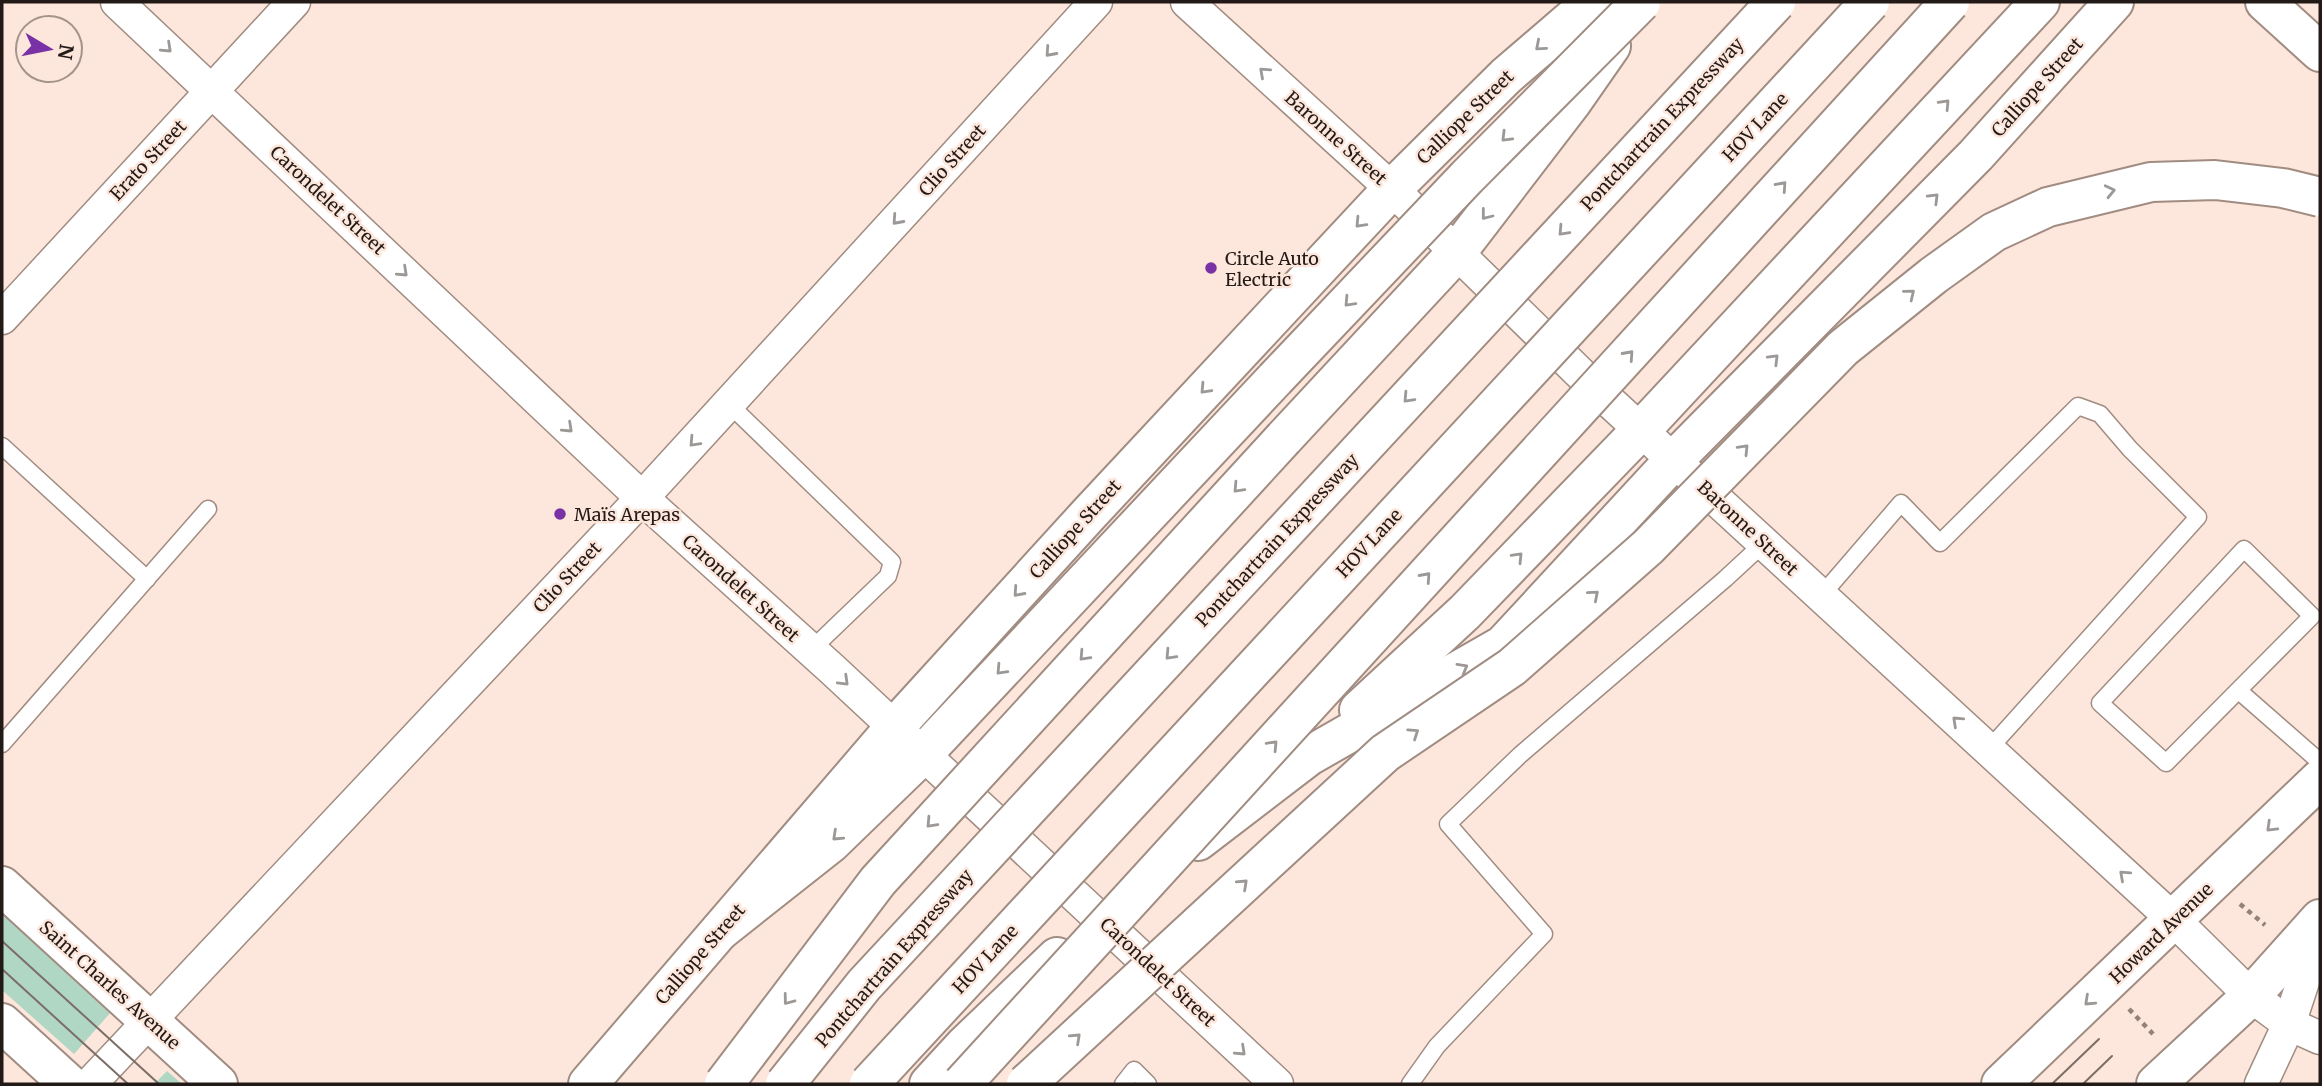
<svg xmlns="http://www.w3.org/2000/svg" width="2322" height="1086" viewBox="0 0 2322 1086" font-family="Merriweather,serif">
<rect width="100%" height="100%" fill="#fde6db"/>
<g fill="#b0d6c4">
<polygon points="2,913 111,1012 74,1054 2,990"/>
<polygon points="167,1071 182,1084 154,1084"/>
</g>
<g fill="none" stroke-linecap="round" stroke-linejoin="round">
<defs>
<g id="lane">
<polyline points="729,404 892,562 888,576 811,650"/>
<polyline points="2,446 147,579"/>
<polygon points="2244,549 2312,616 2166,763 2100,703"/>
<polyline points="1821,596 1901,503 1940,543 2078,406 2100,414 2130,449 2198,517 1988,750"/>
<polyline points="2239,691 2320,762"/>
<polyline points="2,744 208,509"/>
<polyline points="1123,1084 1134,1070 1148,1084"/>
<polyline points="1410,1084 1437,1046 1544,934 1448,824 1520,755 1725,579 1764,543"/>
</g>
<g id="street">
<polyline points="117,2 642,498 832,669 1277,1084"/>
<polyline points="1187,2 1392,189 1596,389 2175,921 2251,996 2289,1024 2320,1038"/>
<polyline points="2,318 294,2"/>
<polyline points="90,1084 642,498 1096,2"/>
<polyline points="2261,1084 2289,1024 2320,930"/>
</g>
<g id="secondary">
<polyline points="2265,2 2320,52"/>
<polyline points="1359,710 1465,612 1642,429"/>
<polyline points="1198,841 1309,756 1503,645 1674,460 1976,155 2114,2"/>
<polyline points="2,886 218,1084"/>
<polyline points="2,1023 69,1084"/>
<polyline points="588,1084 894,728 1088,515 1392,189 1506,76 1592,2"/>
<polyline points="929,1084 964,1046 1057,957"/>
<polyline points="2001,1084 2320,779"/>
<polyline points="2156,1084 2251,996 2320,919"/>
</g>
<g id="highway">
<polyline points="1642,429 2040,2"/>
<polyline points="1284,438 1457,252 1572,102 1611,46"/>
<polyline points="721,930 831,843 922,755 1275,379"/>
</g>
</defs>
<use href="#lane" stroke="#a18c82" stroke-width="19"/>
<use href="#street" stroke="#a18c82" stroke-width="35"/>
<use href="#secondary" stroke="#a18c82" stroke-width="42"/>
<use href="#highway" stroke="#a18c82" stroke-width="42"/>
<g stroke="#92827b" stroke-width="4.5" stroke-dasharray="5 5" stroke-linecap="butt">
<polyline points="2240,904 2265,925"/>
<polyline points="2129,1009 2153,1034"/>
</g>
<use href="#lane" stroke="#fff" stroke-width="16"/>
<use href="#street" stroke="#fff" stroke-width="32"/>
<use href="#secondary" stroke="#fff" stroke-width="38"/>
<use href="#highway" stroke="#fff" stroke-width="38"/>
<g stroke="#7c6d67" stroke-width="2">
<polyline points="2,941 159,1084"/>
<polyline points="2,969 128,1084"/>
<polyline points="2052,1084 2099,1039"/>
<polyline points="2083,1084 2112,1056"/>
</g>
<defs>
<g id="highway-bridge">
<polyline points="1275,379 1467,177 1641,2"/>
<polyline points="724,1084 878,881 1284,438"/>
<polyline points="785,1084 864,985 1776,2"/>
<polyline points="869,1084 1870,2"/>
<polyline points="962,1084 1950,2"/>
<polyline points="1026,1084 1385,753 1512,667 1648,547 1843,348 1934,275 1994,232 2048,207 2151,182 2215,180 2283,188 2320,197"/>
</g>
</defs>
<use href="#highway-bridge" stroke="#a18c82" stroke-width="42" stroke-linecap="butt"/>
<use href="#highway-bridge" stroke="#fff" stroke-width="38"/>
</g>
<defs><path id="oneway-chevron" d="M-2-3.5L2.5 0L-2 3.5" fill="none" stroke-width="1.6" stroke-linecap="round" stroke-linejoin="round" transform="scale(1.75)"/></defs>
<g stroke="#9c9896">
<use href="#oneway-chevron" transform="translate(1540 46) rotate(139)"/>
<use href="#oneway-chevron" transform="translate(167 48) rotate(43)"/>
<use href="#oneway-chevron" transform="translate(1050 52) rotate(132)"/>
<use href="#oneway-chevron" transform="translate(1264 72) rotate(-138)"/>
<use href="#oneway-chevron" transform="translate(1945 104) rotate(-47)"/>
<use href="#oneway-chevron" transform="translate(1506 137) rotate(135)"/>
<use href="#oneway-chevron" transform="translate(1782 186) rotate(-48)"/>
<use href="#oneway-chevron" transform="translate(2110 191) rotate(-13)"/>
<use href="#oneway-chevron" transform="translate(1934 198) rotate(-45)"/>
<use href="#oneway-chevron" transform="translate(1486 215) rotate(128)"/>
<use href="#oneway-chevron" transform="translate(897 220) rotate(132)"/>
<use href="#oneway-chevron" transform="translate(1360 223) rotate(133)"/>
<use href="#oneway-chevron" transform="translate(1563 231) rotate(133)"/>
<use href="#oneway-chevron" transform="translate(403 272) rotate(43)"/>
<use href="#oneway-chevron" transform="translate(1910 294) rotate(-39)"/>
<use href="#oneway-chevron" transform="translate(1349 302) rotate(133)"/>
<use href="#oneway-chevron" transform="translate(1629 355) rotate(-48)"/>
<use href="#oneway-chevron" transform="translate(1774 359) rotate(-45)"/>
<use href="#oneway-chevron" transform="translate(1205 389) rotate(133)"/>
<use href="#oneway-chevron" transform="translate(1408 398) rotate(133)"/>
<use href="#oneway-chevron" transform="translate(568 428) rotate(43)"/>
<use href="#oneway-chevron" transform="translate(694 442) rotate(133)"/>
<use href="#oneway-chevron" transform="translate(1744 449) rotate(-46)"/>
<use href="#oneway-chevron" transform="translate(1238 488) rotate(133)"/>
<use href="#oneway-chevron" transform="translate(1518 557) rotate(-46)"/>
<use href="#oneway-chevron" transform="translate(1426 577) rotate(-48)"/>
<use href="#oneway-chevron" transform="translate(1018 592) rotate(132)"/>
<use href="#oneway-chevron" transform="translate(1594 595) rotate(-41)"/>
<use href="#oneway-chevron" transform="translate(1170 655) rotate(133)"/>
<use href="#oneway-chevron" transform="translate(1084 656) rotate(133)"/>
<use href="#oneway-chevron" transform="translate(1463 668) rotate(-30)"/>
<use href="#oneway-chevron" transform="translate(1001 670) rotate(133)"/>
<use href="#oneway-chevron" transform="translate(844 681) rotate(44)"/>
<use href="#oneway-chevron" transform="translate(1957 721) rotate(-137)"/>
<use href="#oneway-chevron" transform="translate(1414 733) rotate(-34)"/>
<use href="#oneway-chevron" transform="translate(1273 745) rotate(-47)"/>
<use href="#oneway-chevron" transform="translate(931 823) rotate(133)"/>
<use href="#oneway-chevron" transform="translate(2271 827) rotate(136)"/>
<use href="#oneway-chevron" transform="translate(837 836) rotate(137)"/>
<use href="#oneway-chevron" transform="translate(2124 875) rotate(-138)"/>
<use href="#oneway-chevron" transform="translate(1243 884) rotate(-43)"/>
<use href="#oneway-chevron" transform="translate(788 1000) rotate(127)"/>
<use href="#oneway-chevron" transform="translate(2089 1001) rotate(137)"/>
<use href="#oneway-chevron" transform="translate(1076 1038) rotate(-43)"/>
<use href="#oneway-chevron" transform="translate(1241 1051) rotate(43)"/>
</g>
<g fill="#7832a6" stroke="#fde6db" stroke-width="2.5">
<circle cx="1211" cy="268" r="7"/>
<circle cx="560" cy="514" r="7"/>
</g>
<g text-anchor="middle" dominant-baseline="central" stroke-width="5" stroke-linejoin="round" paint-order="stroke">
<g font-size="18" fill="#221a16" stroke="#fde6db">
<text transform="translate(2037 87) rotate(-48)">Calliope Street</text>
<text transform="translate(1465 117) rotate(-44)">Calliope Street</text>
<text transform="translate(1662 124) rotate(-47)">Pontchartrain Expressway</text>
<text transform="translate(1755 127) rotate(-47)">HOV Lane</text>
<text transform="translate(1336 138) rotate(42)">Baronne Street</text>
<text transform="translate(148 160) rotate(-47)">Erato Street</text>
<text transform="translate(952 160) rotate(-48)">Clio Street</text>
<text transform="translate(328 200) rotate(43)">Carondelet Street</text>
<text transform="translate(1748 528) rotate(43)">Baronne Street</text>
<text transform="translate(1075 529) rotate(-48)">Calliope Street</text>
<text transform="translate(1277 540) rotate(-47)">Pontchartrain Expressway</text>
<text transform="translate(1369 543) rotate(-47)">HOV Lane</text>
<text transform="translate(567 577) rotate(-47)">Clio Street</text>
<text transform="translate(741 588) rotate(42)">Carondelet Street</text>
<text transform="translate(2161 933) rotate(-44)">Howard Avenue</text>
<text transform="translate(700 954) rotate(-49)">Calliope Street</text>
<text transform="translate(894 958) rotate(-49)">Pontchartrain Expressway</text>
<text transform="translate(985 959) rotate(-47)">HOV Lane</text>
<text transform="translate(1158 972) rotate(43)">Carondelet Street</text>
<text transform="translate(110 985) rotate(42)">Saint Charles Avenue</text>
</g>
<g font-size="18" fill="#221a16" stroke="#fde6db" text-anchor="start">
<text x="1225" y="258">Circle Auto<tspan x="1225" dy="21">Electric</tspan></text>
<text x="574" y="514">Maïs Arepas</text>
</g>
</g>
<rect width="2322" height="1086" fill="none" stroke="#221a16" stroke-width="7"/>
<g transform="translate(49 49) rotate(100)"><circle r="33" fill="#fde6db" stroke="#a5948c" stroke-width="2"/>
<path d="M0-5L12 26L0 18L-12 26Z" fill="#7832a6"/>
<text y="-10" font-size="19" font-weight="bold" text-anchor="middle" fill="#221a16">N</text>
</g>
</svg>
